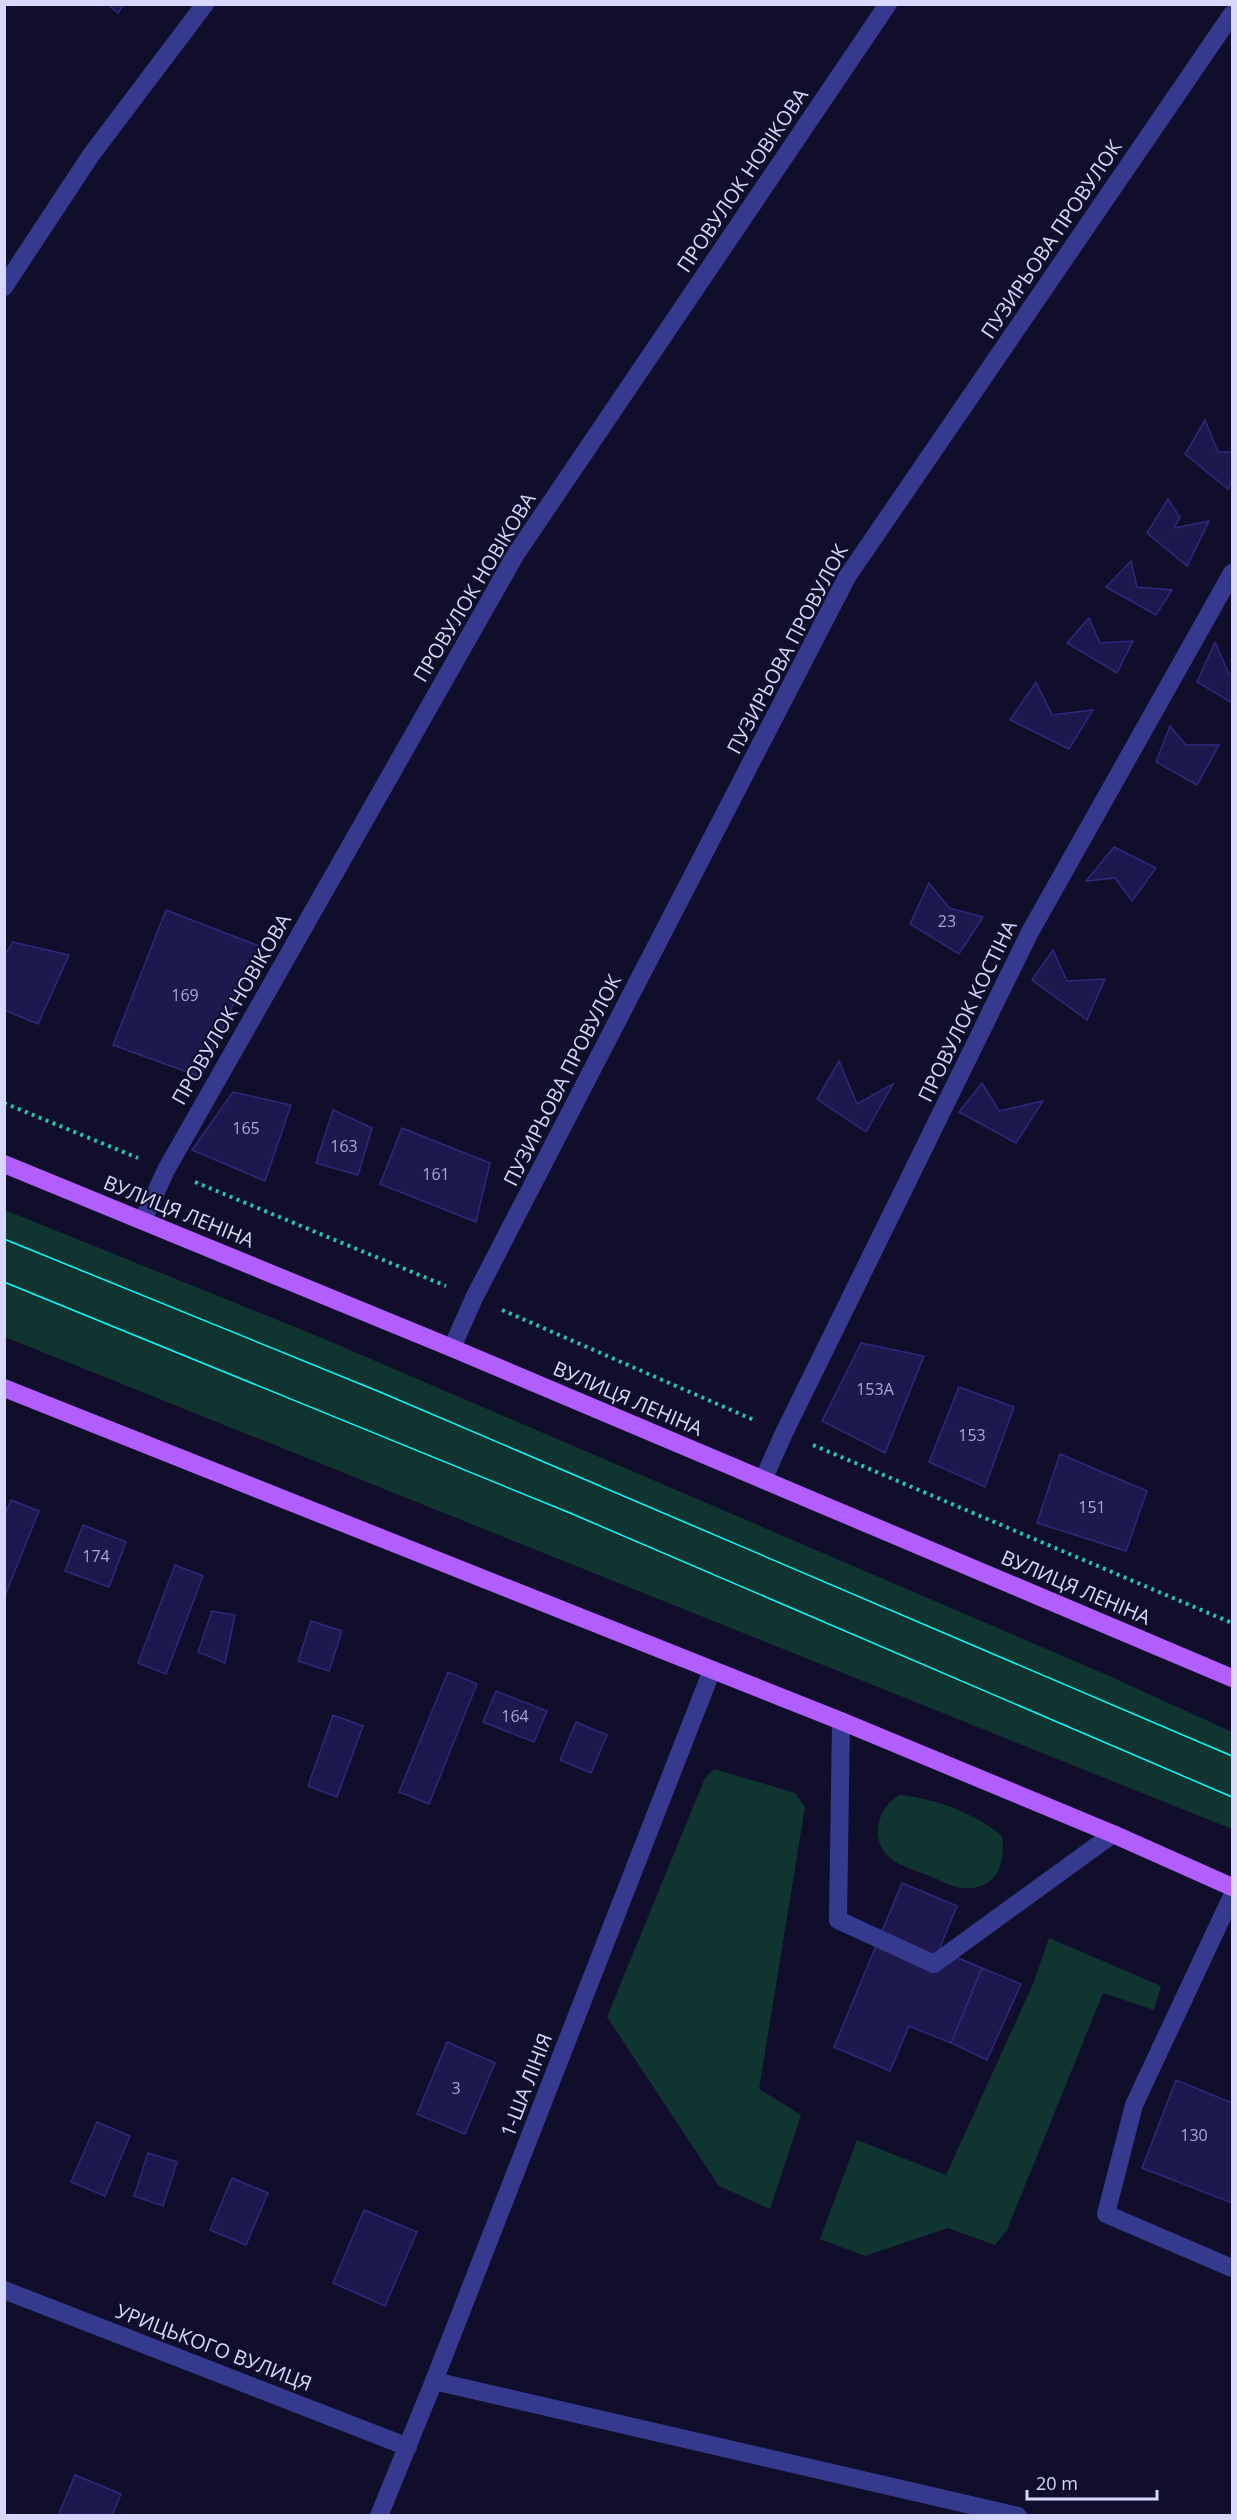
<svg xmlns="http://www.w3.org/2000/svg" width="1237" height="2520" viewBox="0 0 1237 2520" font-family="'Open Sans',sans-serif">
<rect width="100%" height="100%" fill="#100e2b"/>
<g fill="#103530">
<polygon points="5,1210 322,1338 1107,1675 1232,1732 1232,1829 5,1337"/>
<polygon points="714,1769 795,1793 805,1807 759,2089 801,2115 770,2209 719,2186 607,2017 705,1778"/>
<path d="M899 1795C934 1798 975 1813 1002 1836 1006 1865 996 1891 962 1888 951 1887 938 1879 927 1875 915 1870 895 1865 886 1854 870 1834 879 1808 899 1795Z"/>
<polygon points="1049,1938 1161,1986 1154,2010 1103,1993 1007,2230 995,2245 948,2228 865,2256 820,2239 857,2140 946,2175 1033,1984"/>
</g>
<g fill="#1d184d" stroke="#30287c" stroke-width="1.5">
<polygon points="107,4 124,4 118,13"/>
<polygon points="1205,420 1218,452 1232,452 1232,480 1228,489 1185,454"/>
<polygon points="1168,499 1180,517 1174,528 1209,521 1187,566 1147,533"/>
<polygon points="1131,561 1137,587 1172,590 1156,615 1106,587"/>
<polygon points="1089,618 1100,643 1133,641 1117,673 1067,643"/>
<polygon points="1215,642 1229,674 1232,674 1232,703 1197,682"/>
<polygon points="1036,682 1052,715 1093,710 1069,749 1010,720"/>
<polygon points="1170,726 1186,745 1219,745 1197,785 1156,762"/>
<polygon points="1114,847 1156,868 1132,901 1115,878 1086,881"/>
<polygon points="929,883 949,908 983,917 959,954 910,924"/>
<polygon points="166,910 259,946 201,1077 113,1045"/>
<polygon points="13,942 69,955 38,1024 4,1010 4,956"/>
<polygon points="1053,950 1067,981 1105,979 1087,1020 1032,980"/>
<polygon points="839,1061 857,1104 893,1084 866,1132 817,1099"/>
<polygon points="982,1083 999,1111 1043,1101 1016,1143 959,1112"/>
<polygon points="233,1092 291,1105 265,1181 192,1150"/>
<polygon points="333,1110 372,1128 358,1175 316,1163"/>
<polygon points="402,1128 490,1163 476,1222 380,1184"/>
<polygon points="861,1343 924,1356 885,1453 822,1421"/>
<polygon points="959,1387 1014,1407 985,1487 929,1462"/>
<polygon points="1060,1454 1147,1491 1126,1551 1037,1523"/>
<polygon points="11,1500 39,1511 4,1598 4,1516"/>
<polygon points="83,1525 126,1542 109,1587 65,1571"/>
<polygon points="175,1565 203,1576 166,1674 138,1663"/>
<polygon points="212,1611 235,1615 225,1663 198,1652"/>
<polygon points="311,1621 342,1631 329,1671 298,1661"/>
<polygon points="448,1672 477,1684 429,1804 399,1792"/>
<polygon points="496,1691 547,1711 534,1742 483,1722"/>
<polygon points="333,1715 363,1726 337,1797 308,1786"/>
<polygon points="576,1722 607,1735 591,1773 560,1760"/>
<polygon points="902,1883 957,1906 939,1950 982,1968 951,2043 909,2026 890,2071 834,2047"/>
<polygon points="982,1968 1021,1984 987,2060 951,2043"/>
<polygon points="447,2042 495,2063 465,2134 417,2114"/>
<polygon points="1176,2080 1232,2103 1232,2203 1142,2168"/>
<polygon points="97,2122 130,2136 105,2196 71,2182"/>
<polygon points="148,2153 177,2162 163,2206 134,2196"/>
<polygon points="232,2178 268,2193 246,2245 210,2230"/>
<polygon points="364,2210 417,2232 385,2306 333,2283"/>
<polygon points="75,2475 121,2494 112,2516 58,2516"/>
</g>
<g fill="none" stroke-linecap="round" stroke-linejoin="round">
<g stroke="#24c7ac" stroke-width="4" stroke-dasharray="3 4.5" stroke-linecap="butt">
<polyline points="4,1103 138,1158"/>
<polyline points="195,1182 446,1286"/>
<polyline points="502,1310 754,1420"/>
<polyline points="813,1445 1232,1623"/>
</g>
<g stroke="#353a8e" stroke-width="18">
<polyline points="4,287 91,155 205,4"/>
<polyline points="841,1721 838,1920 934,1964 1113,1834"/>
<polyline points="1232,1896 1134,2105 1106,2214 1232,2268"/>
<polyline points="434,2381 1018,2516"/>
</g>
<g stroke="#353a8e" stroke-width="18">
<polyline points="143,1220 166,1170 516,554 888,4"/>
<polyline points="452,1348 474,1298 847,577 1232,14"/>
<polyline points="763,1480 784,1433 1030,932 1232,573"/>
<polyline points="4,2290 408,2447"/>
<polyline points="379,2516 434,2381 712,1670"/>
</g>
<g stroke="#b25eff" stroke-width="18">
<polyline points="4,1164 452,1348 1232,1678"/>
<polyline points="4,1388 841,1721 1113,1834 1232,1887"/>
</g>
<g stroke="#03fffe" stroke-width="1.5">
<polyline points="4,1239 380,1392 1232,1756"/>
<polyline points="4,1282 570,1513 1232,1797"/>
</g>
</g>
<g text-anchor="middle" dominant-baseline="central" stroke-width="4.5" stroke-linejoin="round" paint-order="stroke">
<g font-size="16" fill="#a9a7d2">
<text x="947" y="921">23</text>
<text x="185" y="995">169</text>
<text x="246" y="1128">165</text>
<text x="344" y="1146">163</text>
<text x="436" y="1174">161</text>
<text x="875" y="1389">153А</text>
<text x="972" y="1435">153</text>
<text x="1092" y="1507">151</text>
<text x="96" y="1556">174</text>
<text x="515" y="1716">164</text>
<text x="456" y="2088">3</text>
<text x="1194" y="2135">130</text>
</g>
<g font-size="20" fill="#d8d7ff" stroke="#100e2b">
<text transform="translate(742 180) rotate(-56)">ПРОВУЛОК НОВІКОВА</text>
<text transform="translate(1051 239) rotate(-56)">ПУЗИРЬОВА ПРОВУЛОК</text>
<text transform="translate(474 587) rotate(-59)">ПРОВУЛОК НОВІКОВА</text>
<text transform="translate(787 649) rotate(-62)">ПУЗИРЬОВА ПРОВУЛОК</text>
<text transform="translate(231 1009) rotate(-60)">ПРОВУЛОК НОВІКОВА</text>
<text transform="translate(967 1011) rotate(-64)">ПРОВУЛОК КОСТІНА</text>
<text transform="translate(562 1080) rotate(-63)">ПУЗИРЬОВА ПРОВУЛОК</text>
<text transform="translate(179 1211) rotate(22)">ВУЛИЦЯ ЛЕНІНА</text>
<text transform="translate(628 1398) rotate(23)">ВУЛИЦЯ ЛЕНІНА</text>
<text transform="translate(1076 1587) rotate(23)">ВУЛИЦЯ ЛЕНІНА</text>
<text transform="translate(526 2085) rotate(-69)">1-ША ЛІНІЯ</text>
<text transform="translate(214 2347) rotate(21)">УРИЦЬКОГО ВУЛИЦЯ</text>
</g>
</g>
<rect width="1237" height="2520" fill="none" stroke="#d8d7ff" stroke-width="12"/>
<path d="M1027 2490v9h130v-9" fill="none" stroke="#d8d7ff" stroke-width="3"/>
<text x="1036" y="2490" font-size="18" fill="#d8d7ff" stroke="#100e2b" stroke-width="4.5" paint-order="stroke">20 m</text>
</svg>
